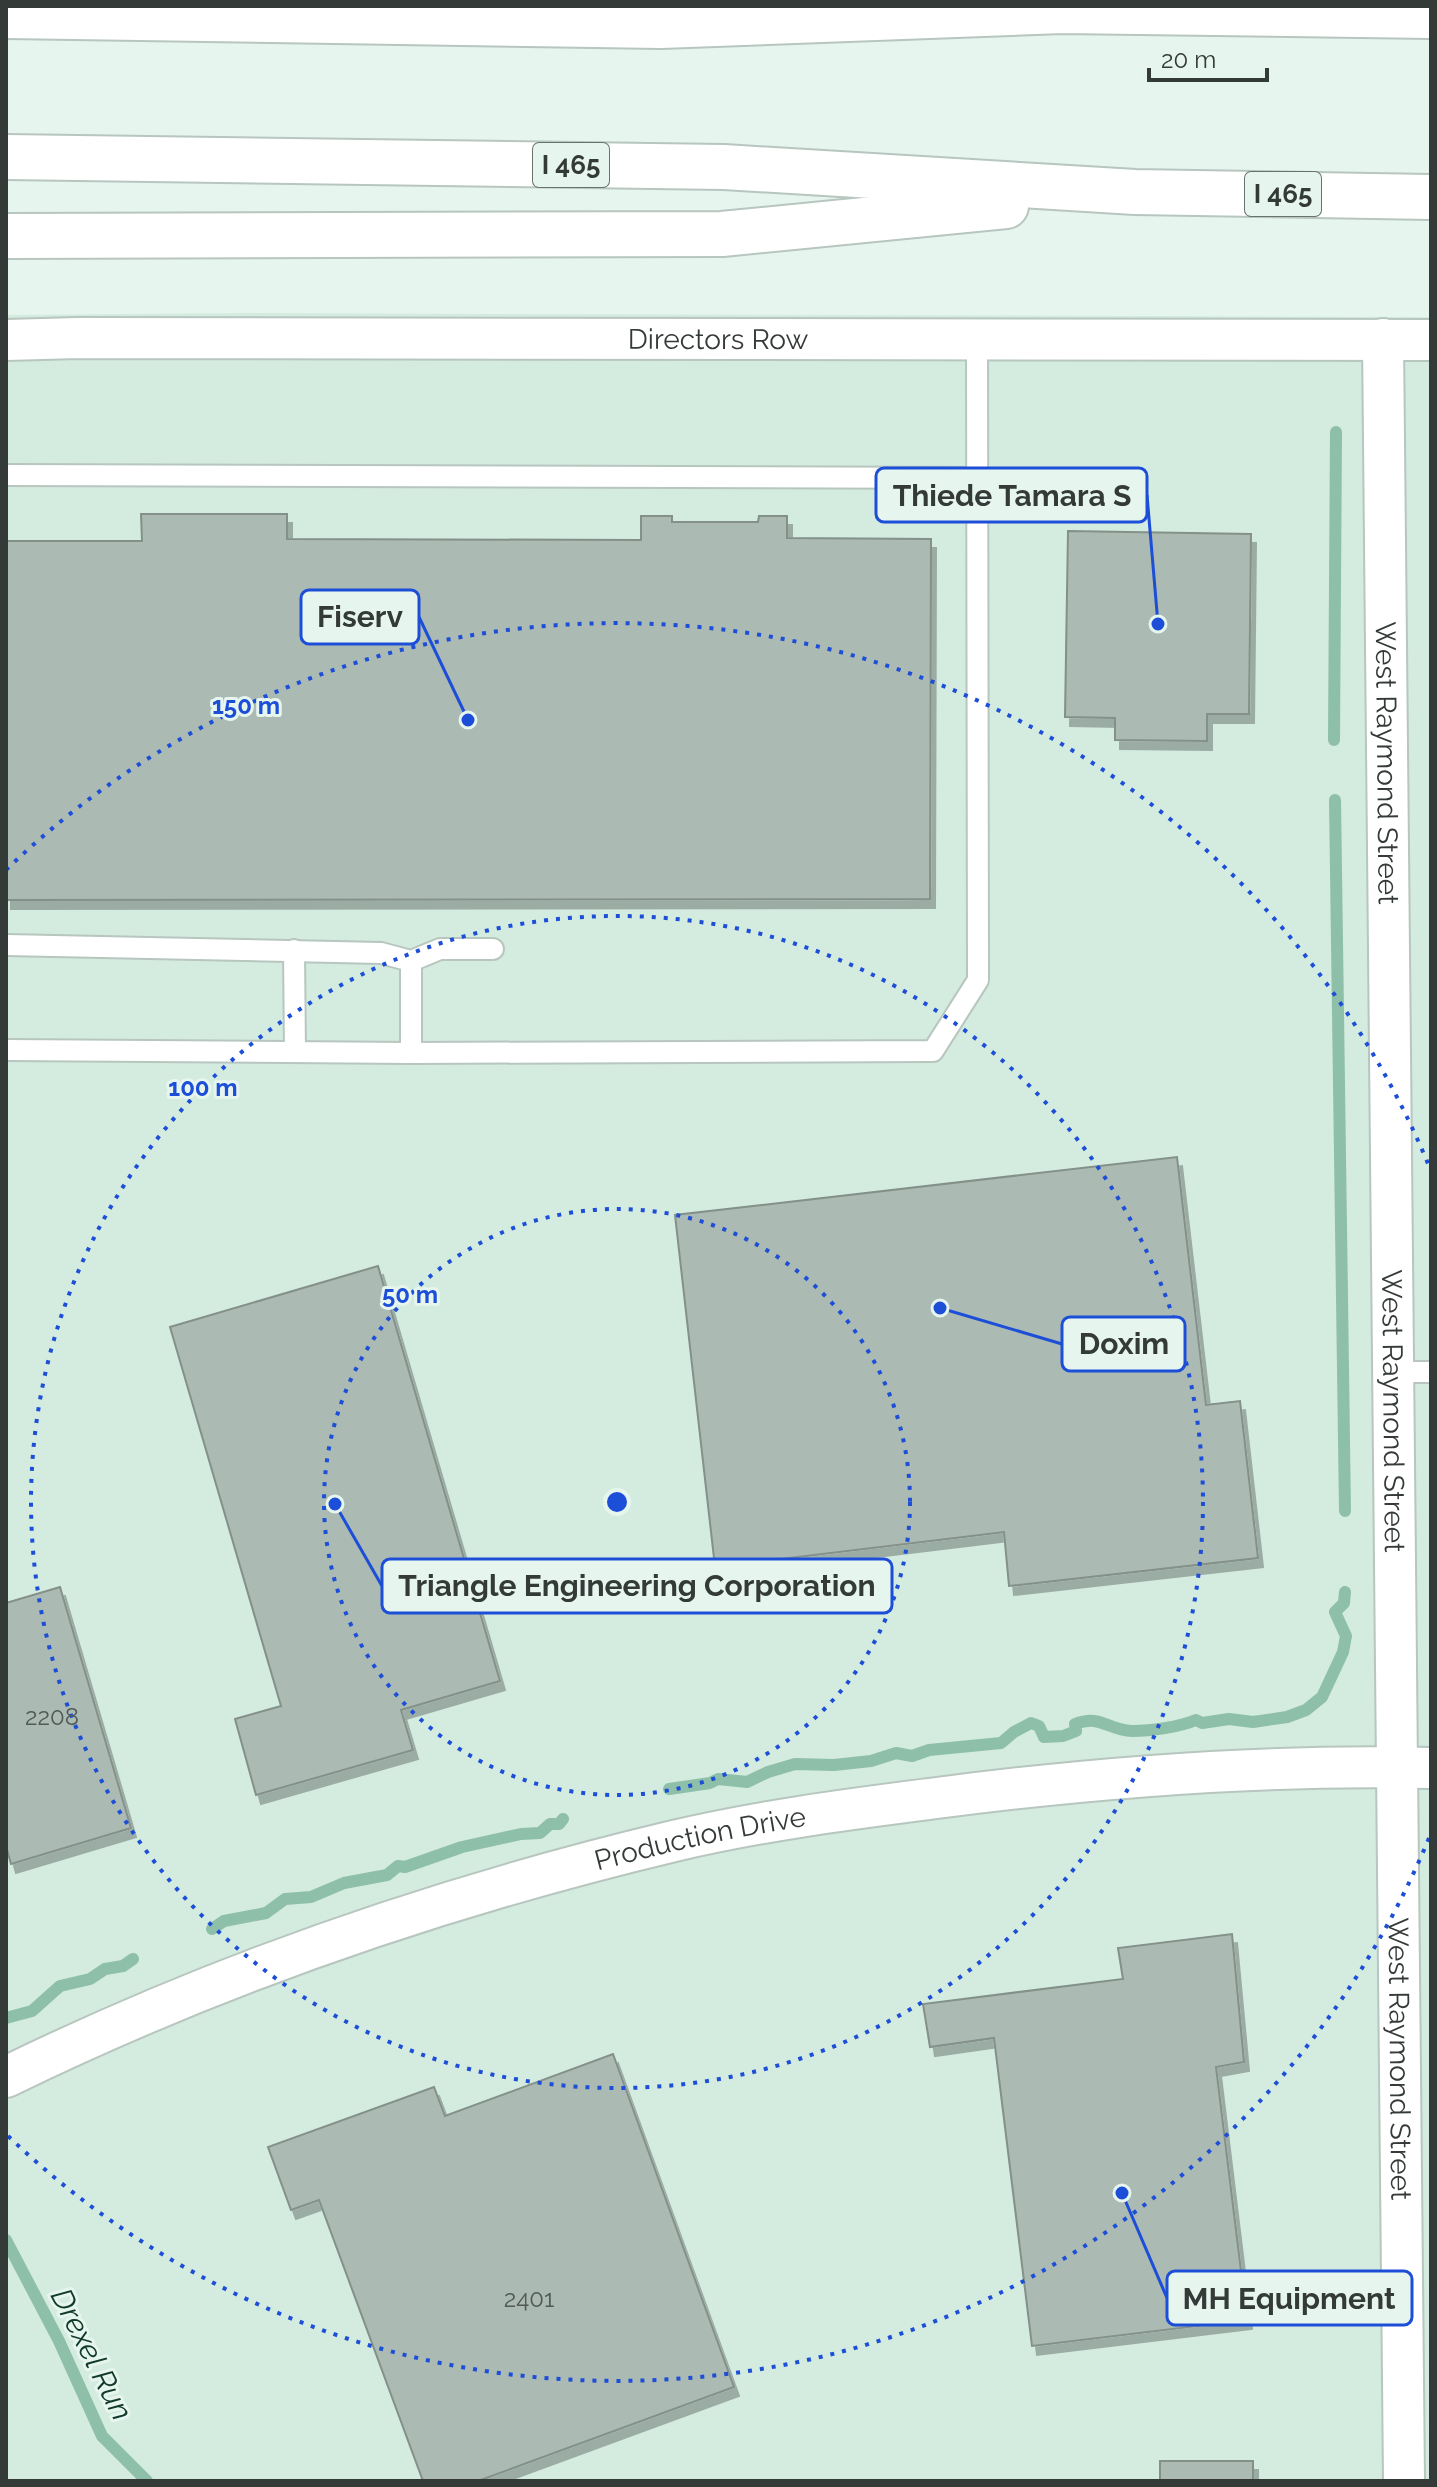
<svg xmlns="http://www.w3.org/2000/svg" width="1437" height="2487" viewBox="0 0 1437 2487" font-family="Raleway,sans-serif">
<defs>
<filter id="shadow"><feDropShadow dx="5" dy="9" stdDeviation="0" flood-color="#0004"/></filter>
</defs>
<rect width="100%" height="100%" fill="#e6f6ee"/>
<polygon fill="#d4ebe0" points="247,313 1431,317 1431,2481 6,2481 6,315"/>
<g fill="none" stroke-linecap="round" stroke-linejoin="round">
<g stroke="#8ebfa9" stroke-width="12">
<polyline points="1334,740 1336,432"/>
<polyline points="1335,800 1345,1511"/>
<path d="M669 1789 710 1783 718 1779 747 1782 768 1772 795 1764 834 1765 871 1761 896 1753 912 1756 929 1750 1001 1743 1014 1732 1031 1723 1039 1726 1044 1737 1063 1736 1076 1731 1075 1724C1101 1714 1107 1730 1132 1731 1151 1731 1179 1727 1196 1720L1202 1723 1229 1719 1253 1722 1287 1717 1306 1710 1322 1697 1343 1652 1346 1636 1335 1612 1344 1603 1345 1592"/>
<polyline points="212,1929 224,1921 266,1913 285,1899 311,1897 344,1883 387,1875 398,1866 405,1867 462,1847 521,1834 540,1833 550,1824 559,1824 563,1819"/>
<polyline points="6,2018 32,2011 60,1986 90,1979 105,1969 123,1966 133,1959"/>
<polyline points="6,2240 59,2341 102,2436 147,2481"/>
</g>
</g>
<g fill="#abbab3" stroke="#83918a" stroke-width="2" filter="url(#shadow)">
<polygon points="141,514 287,514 287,539 641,540 641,516 672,516 672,522 758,522 759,516 787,516 787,538 931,539 930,899 6,900 6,541 142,541"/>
<polygon points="1068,531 1251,534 1249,714 1207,714 1207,741 1115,740 1115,718 1065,717"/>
<polygon points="1177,1157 1206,1405 1240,1401 1258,1558 1009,1586 1004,1532 715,1567 675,1215"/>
<polygon points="378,1266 500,1681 401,1710 413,1750 256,1795 235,1719 281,1706 170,1327"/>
<polygon points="60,1587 131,1828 11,1864 6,1846 6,1603"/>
<polygon points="1232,1934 1244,2062 1216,2067 1247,2320 1032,2346 994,2038 930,2047 923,2004 1123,1979 1118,1948"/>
<polygon points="613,2054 734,2387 478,2481 423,2481 319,2200 291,2210 268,2147 434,2087 445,2116"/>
<rect x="1160" y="2461" width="93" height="20"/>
</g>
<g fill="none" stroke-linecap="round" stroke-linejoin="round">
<defs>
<g id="service">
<polyline points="6,475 977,478"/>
<polyline points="6,945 381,953 411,961 440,949 493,949"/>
<polyline points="294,950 295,1052"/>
<polyline points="411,961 411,1053"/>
<polyline points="6,1050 411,1053 933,1051 978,980 977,340"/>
<polyline points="1393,1372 1431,1372"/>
</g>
<g id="minor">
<path id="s1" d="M1383 339 1404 2481"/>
<path id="s2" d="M6 340 78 338 1431 340"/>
<path id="s3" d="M6 2077C219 1973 444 1896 674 1841 758 1821 844 1810 929 1799 1096 1777 1263 1764 1431 1768"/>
</g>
<g id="motorway">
<polyline points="6,16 661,26 1062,11 1431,16"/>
<polyline points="6,157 724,167 1135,192 1431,197"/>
<polyline points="6,236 722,234 1006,206"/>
</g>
</defs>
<use href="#service" stroke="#b7c6bf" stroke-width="24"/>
<use href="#minor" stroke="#b7c6bf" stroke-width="44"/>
<use href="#motorway" stroke="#b7c6bf" stroke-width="48"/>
<use href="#service" stroke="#fff" stroke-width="20"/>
<use href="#minor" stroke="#fff" stroke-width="40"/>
<use href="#motorway" stroke="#fff" stroke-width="44"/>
</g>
<g fill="none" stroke="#1d4ed8" stroke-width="4" stroke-dasharray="4 8">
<circle cx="617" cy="1502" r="293"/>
<circle cx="617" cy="1502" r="586"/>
<path d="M1429 1838A879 879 0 0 1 6 2134M6 870A879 879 0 0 1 1429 1166"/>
</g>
<g text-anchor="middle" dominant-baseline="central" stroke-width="6" stroke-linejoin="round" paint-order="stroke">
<g font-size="24" fill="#525a56">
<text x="52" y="1716">2208</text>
<text x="529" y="2298">2401</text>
</g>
<g fill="#e6f6ee" stroke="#69726e" stroke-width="2">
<rect x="533" y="143" width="76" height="44" rx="6"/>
<rect x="1245" y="172" width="76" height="44" rx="6"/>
</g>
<g font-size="26" font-weight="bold" fill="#343a37">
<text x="571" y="165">I 465</text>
<text x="1283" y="194">I 465</text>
</g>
<g font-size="28" fill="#343a37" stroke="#e6f6ee">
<text stroke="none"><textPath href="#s2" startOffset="712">Directors Row</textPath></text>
<text stroke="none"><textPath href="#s1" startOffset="424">West Raymond Street</textPath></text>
<text stroke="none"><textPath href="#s1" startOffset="1072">West Raymond Street</textPath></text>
<text stroke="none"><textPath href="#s3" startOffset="736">Production Drive</textPath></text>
<text stroke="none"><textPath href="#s1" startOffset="1720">West Raymond Street</textPath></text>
</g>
<g font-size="30" font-style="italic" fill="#103a2b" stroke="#e6f6ee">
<text transform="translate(92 2354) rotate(63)">Drexel Run</text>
</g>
</g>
<circle cx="617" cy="1502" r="12" fill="#1d4ed8" stroke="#e6f6ee" stroke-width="4"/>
<g font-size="24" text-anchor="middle" font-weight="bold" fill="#1d4ed8" stroke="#e6f6ee" stroke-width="6" stroke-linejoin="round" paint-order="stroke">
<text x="246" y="714">150 m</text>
<text x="203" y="1096">100 m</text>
<text x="410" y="1303">50 m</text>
</g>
<path fill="none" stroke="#1d4ed8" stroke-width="3" d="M1158 624L1147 495M468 720L419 617M940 1308L1062 1344M335 1504L382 1586M1122 2193L1167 2298"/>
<g fill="#1d4ed8" stroke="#e6f6ee" stroke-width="3">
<circle cx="1158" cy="624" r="8"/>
<circle cx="468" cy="720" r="8"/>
<circle cx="940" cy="1308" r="8"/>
<circle cx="335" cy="1504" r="8"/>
<circle cx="1122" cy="2193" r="8"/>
</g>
<g fill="#e6f6ee" stroke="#1d4ed8" stroke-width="3">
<rect x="876" y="468" width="271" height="54" rx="8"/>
<rect x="301" y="590" width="118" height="54" rx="8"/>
<rect x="1062" y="1317" width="123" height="54" rx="8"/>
<rect x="382" y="1559" width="510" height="54" rx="8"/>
<rect x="1167" y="2271" width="245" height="54" rx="8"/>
</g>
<g font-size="30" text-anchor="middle" font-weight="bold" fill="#343a37">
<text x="1012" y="506">Thiede Tamara S</text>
<text x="360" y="627">Fiserv</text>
<text x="1124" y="1354">Doxim</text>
<text x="637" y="1596">Triangle Engineering Corporation</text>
<text x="1289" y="2309">MH Equipment</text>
</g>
<rect width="1437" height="2487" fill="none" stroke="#343a37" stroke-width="16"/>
<path d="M1149 68v12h118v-12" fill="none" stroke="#343a37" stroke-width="4"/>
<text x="1161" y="68" font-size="24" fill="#343a37" stroke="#e6f6ee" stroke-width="6" paint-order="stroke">20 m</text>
</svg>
